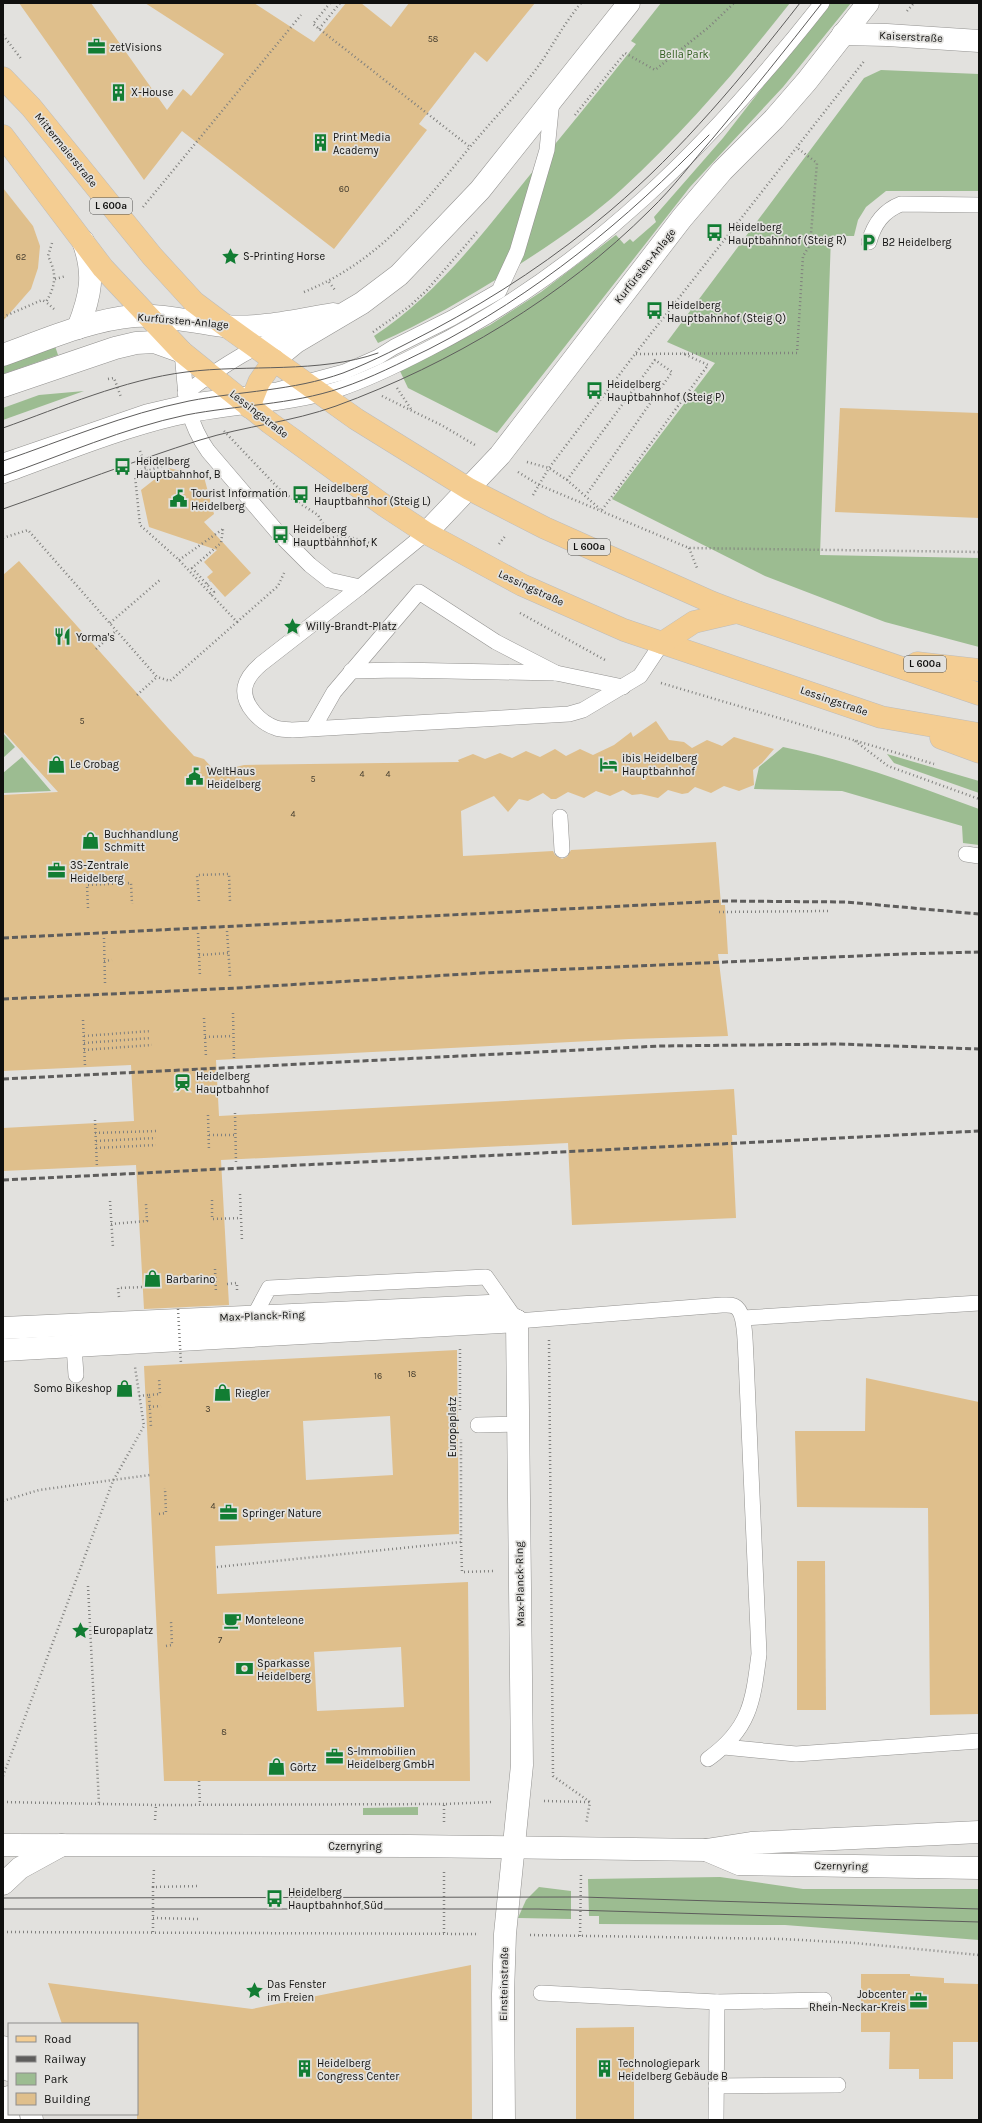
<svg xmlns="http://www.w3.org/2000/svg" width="982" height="2123" viewBox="0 0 982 2123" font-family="Karla,sans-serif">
<rect width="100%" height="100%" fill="#e2e1de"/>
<g fill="#9cbc91">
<path d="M661 3H790C738 69 684 132 622 189 591 217 556 241 520 264 474 294 428 321 378 343L374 336C435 296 480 237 525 181 562 135 600 90 636 44L631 41Z"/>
<polygon points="828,3 851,3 783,87 690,187 497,433 408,388 400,371 490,325 541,292 616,235 624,244 630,239 633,242 656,222 654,217 723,138"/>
<polygon points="881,70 979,74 979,191 886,191 866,207 858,220 854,236 831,236 820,555 979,558 979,647 885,622 765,576 612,499 715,363 667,342 864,78"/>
<polygon points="54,343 58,355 3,374 3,362"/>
<polygon points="84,391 3,420 3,408 39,395"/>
<polygon points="3,733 15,747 3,758"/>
<path d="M783 747C851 761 914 785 979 809V845L963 843 962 826 842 791 754 789 759 767Z"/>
<polygon points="887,754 979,781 979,793 894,763"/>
<polygon points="22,757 51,791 3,793 3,773"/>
<polygon points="418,1807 418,1815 363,1815 363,1808"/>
<polygon points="720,1877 803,1889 979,1889 979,1940 785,1925 599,1924 599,1916 589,1916 588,1879"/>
<polygon points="539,1887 571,1891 571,1919 518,1918 526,1900"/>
</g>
<g fill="#dfbf8c" fill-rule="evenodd">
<polygon points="19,3 91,3 167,110 183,89 191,96 224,54 145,3 254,3 314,42 346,3 361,3 391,27 409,3 535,3 487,62 475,52 419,124 427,130 334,249 182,131 144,180"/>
<polygon points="3,188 33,226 40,246 38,268 31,289 3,321"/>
<polygon points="840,408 979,413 979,518 835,512"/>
<polygon points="169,468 204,477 214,514 204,522 251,573 225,597 207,577 213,572 204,562 217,550 149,527 141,490"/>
<polygon points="19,561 168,728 194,756 204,759 216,772 244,765 459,762 458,760 473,754 485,759 500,753 512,758 526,751 540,757 555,749 566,756 580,749 593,755 614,745 631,732 633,737 656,721 669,740 684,742 692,748 707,740 722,746 734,737 774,749 762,763 753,770 754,785 739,791 724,786 711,793 695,787 688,793 682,794 668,790 658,798 641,794 632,795 623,790 610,796 596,791 584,798 568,792 556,799 551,799 543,793 528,801 519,799 508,812 494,796 461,811 463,856 553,851 555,855 562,859 567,857 571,850 716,842 721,905 725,905 728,954 718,954 728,1036 629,1039 216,1060 219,1116 734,1089 737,1135 732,1135 736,1218 572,1225 568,1143 221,1160 229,1305 144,1309 136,1165 3,1171 3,1128 134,1121 131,1065 3,1071 3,795 58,792 3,731 3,575"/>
<path d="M457 1350 459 1534 215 1546 217 1594 468 1582 470 1781H164L144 1366ZM390 1416 393 1475 306 1480 303 1421ZM401 1647 404 1707 317 1711 314 1652Z"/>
<polygon points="866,1378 979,1402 979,1714 930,1715 928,1508 797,1507 795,1431 865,1431"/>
<polygon points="797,1561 825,1561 826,1710 797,1710"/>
<polygon points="471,1965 472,2120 137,2120 137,2024 62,2024 48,1983 252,2009"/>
<polygon points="861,1974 910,1974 910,1976 944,1978 944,1983 979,1984 979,2042 953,2042 953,2079 919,2079 919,2069 889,2069 890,2032 861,2032"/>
<polygon points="634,2027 634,2120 576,2120 576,2028"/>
</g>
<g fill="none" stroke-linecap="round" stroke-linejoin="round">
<defs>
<g id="lane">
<path d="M869 242C874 224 883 211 901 204L979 205"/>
<path d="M182 352C186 391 184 417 208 451L280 535 310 565 329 580 360 587"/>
<path d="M185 393C222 366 258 343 302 327"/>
<polyline points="3,461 146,412 193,401 277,390 344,372 378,357 394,347 452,318 499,291 517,252 547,150 552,100"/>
<path d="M3 476C59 456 116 432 175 418 229 405 285 406 339 389 369 379 399 364 428 349 590 267 711 144 822 3"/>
<path d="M426 533 360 587 261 664C254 670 247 677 245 687 242 705 261 723 276 728 281 730 287 729 292 730L569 714 583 710 640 676 662 643"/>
<polyline points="351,671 398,670 556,673 623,687"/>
<polyline points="314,727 334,692 419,592 496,642 556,673"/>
<polyline points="560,817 562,850"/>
<polyline points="966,854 979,856"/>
<path d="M254 1316 269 1288 486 1277 517 1321 722 1305C727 1305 733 1304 737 1308 746 1316 745 1346 746 1358L759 1654C753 1702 750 1729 708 1759"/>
<polyline points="743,1318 979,1303"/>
<polyline points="74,1346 76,1375"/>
<polyline points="478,1425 518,1424"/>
<polyline points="724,1747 796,1754 979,1741"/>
<polyline points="541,1993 717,2002 824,2000"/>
<polyline points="716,2086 838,2085"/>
<polyline points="716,2120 717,2002"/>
</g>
<g id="street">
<polyline points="843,34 887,35 979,41"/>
<polyline points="3,1328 489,1306 517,1321"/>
<polyline points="3,1350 517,1321"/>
<polyline points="3,1884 20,1868 62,1845"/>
<polyline points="3,2047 9,2070"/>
<polyline points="9,2097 6,2107 9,2120"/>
<polyline points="31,2114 32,2120"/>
<polyline points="504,2120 503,1994 505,1934 522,1765 517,1321"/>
</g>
<g id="secondary">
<path d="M78 328C91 295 95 274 83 241"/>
<path d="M3 355C45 340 89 320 134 316 164 314 195 323 224 326 261 329 297 320 333 314"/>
<polyline points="274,360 296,342 362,303 399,275 480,190 629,3"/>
<polyline points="3,386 115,348 136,343 154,342 182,352"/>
<polyline points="426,533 500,455 682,218 722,171 774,119 807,81 868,3"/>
<polyline points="3,1845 410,1846 706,1850 751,1843 979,1832"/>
<polyline points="706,1850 739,1864 979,1868"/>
</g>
<g id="primary">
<polyline points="3,78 31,107 152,256 194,302 226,326 356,419 469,489 545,528 711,602 737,612 979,694"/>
<polyline points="3,136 103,268 182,352 270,423 385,506 426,533 522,585 624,630 881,717 979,734"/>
<polyline points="249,407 259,382 274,360"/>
<polyline points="662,643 694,622 737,612"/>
<polyline points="917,663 979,670"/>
<polyline points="941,738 979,752"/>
</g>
</defs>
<use href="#lane" stroke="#939290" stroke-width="16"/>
<use href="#street" stroke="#939290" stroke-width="23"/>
<use href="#secondary" stroke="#939290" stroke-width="23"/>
<use href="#primary" stroke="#bcbcbc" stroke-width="23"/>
<g stroke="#80807e" stroke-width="2.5" stroke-dasharray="1 3" stroke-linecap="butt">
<polyline points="330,3 313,24 470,147"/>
<polyline points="907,11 914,3"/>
<polyline points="319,29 340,3"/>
<polyline points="3,35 22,60"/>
<polyline points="575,115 625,53 655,70 709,27 734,3"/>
<polyline points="143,207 301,15"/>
<path d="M52 243 48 256C57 274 56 285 46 302L54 309"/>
<polyline points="55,279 66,276"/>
<polyline points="329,282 335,290"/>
<path d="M304 292C378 262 421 207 470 147 494 118 521 91 542 61 555 41 566 21 581 3"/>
<polyline points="3,317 42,300 46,302"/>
<polyline points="373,332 410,306 427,290 478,231"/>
<polyline points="636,354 797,353 803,256 810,245 817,163 796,147"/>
<polyline points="108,379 114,378 121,397"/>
<polyline points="397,388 411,409"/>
<polyline points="382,396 443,426 475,445"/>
<polyline points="224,431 282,492 318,515 330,536"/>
<polyline points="140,451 147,471 186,458"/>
<polyline points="527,462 549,468 567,480 600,509"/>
<polyline points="137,471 146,468"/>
<polyline points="518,472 539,485 689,548 979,552"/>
<polyline points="567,480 655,360 672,372 586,495"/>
<polyline points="533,495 549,468 635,354 865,60"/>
<polyline points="602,510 708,365 682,353"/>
<polyline points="3,538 28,530 157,677 170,681 237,622 179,560 140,525 135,476 147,471"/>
<path d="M318 543C341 531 353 538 376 545"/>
<polyline points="499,544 506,535"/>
<polyline points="689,548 697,568"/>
<polyline points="179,560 223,529"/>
<polyline points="207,584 210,581"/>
<polyline points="211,595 214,592 192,568 221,543 223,529"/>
<polyline points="520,613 605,660"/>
<polyline points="237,622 278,586 285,571"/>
<polyline points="110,623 161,579"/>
<polyline points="96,649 116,631"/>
<polyline points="661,683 934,764"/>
<polyline points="137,695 157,677"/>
<polyline points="855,741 888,766 979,799"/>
<polyline points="199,901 197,875 229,874 230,902"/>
<polyline points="88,908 87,885 131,883 132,904"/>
<polyline points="719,912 828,911"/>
<polyline points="227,931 230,976"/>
<polyline points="198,933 200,977"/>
<polyline points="104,938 105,983"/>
<polyline points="199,955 229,953"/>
<polyline points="104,961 112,960"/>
<polyline points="233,1013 234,1059"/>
<polyline points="204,1018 206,1057"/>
<polyline points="83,1020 85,1066"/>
<polyline points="84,1036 151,1031"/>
<polyline points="205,1037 233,1036"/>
<polyline points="84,1043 151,1038"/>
<polyline points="84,1050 152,1045"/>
<polyline points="235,1113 236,1162"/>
<polyline points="208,1115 209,1151"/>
<polyline points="95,1120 97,1168"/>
<polyline points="95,1133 156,1131"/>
<polyline points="209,1135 236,1135"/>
<polyline points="96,1141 156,1138"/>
<polyline points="96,1148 156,1145"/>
<polyline points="240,1194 242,1241"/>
<polyline points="212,1200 212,1219 241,1218"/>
<polyline points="110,1201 113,1248"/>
<polyline points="111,1224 147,1221 146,1204"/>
<polyline points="215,1269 216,1293"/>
<polyline points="227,1284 237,1283 237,1292"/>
<polyline points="119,1297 118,1288 144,1287"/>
<polyline points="549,1340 553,1776 590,1802 586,1824"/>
<polyline points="460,1349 460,1412"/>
<polyline points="149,1395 160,1394 159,1378"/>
<polyline points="139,1396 149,1395 151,1427"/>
<polyline points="149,1407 161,1406"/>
<polyline points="3,1501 39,1490 150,1475"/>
<polyline points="159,1514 166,1513 165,1488"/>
<polyline points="461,1542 462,1572 495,1571"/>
<polyline points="217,1567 461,1542 461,1439"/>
<polyline points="88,1586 99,1804"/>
<polyline points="166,1646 172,1645 171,1621"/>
<polyline points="3,1776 113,1481 144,1426 135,1367"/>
<polyline points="199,1781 200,1805"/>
<polyline points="544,1801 589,1802"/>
<polyline points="3,1802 156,1805 444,1804"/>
<polyline points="155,1820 156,1805"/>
<polyline points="444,1822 444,1804 493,1802"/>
<polyline points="153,1887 154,1869"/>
<polyline points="153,1918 198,1919"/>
<polyline points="3,1932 479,1934"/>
<polyline points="153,1932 153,1887 200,1886"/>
<polyline points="444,1933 444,1871"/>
<polyline points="530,1935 783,1939 855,1943 979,1955"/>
<polyline points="580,1936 581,1874"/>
</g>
<use href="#lane" stroke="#fff" stroke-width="15"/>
<use href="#street" stroke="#fff" stroke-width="22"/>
<use href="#secondary" stroke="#fff" stroke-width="22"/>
<use href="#primary" stroke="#f4cd92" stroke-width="22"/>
<g stroke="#5e5d5c" stroke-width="1">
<path d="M3 428C62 407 123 380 186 372 248 364 319 374 378 353"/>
<path d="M3 461C64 440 125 414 189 401 240 391 293 391 343 373 374 361 404 345 433 330 497 296 556 257 611 210 682 150 743 76 800 3"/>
<path d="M3 476C63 455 124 428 186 415 237 405 291 405 341 388 371 378 400 363 429 349 537 294 625 221 709 135"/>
<path d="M3 509C69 486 134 461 200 440 245 426 292 422 336 406 451 364 563 297 650 210 673 188 692 162 713 138 750 94 786 49 822 3"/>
<polyline points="3,1898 581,1897 979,1909"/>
<polyline points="3,1909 539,1909 979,1922"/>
</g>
<g stroke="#5e5d5c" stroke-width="3" stroke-dasharray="6 3" stroke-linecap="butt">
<polyline points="3,938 722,901 846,902 979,914"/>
<polyline points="3,999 237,988 482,973 902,954 979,952"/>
<polyline points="3,1079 659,1046 838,1044 979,1049"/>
<polyline points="3,1180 979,1131"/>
</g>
<polyline stroke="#80807e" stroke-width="2.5" stroke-dasharray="1 3" stroke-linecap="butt" points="178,1309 181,1364"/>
</g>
<defs>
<symbol id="office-bare" viewBox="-9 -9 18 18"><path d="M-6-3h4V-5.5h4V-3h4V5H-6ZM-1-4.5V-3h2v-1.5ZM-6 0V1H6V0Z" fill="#127d33" stroke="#e2e1de" stroke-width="2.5" paint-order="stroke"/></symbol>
<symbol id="building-bare" viewBox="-9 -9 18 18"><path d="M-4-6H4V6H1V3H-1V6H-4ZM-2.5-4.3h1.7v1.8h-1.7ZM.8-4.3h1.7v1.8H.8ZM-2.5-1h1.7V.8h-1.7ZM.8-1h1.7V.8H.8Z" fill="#127d33" stroke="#e2e1de" stroke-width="2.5" paint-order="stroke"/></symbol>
<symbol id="bus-bare" viewBox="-9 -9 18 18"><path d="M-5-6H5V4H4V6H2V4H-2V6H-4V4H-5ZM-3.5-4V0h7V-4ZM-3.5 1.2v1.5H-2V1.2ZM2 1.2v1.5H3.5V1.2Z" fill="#127d33" stroke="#e2e1de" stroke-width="2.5" paint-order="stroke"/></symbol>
<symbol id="parking-bare" viewBox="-9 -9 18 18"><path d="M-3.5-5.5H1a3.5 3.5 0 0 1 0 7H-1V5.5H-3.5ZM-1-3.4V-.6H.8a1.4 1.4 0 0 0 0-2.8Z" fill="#127d33" stroke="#e2e1de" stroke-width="2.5" paint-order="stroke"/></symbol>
<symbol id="sight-bare" viewBox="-9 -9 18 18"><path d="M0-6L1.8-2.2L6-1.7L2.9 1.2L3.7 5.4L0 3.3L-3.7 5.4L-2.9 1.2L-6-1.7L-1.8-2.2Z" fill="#127d33" stroke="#e2e1de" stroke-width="2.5" paint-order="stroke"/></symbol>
<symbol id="civic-bare" viewBox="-9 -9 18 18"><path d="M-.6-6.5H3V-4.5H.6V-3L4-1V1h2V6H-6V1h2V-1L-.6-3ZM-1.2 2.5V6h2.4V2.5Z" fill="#127d33" stroke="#e2e1de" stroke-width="2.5" paint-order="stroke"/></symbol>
<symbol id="restaurant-bare" viewBox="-9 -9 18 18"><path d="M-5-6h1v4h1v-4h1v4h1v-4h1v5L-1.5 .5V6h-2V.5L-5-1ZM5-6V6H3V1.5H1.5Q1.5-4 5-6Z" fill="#127d33" stroke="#e2e1de" stroke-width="2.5" paint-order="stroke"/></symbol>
<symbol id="shop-bare" viewBox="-9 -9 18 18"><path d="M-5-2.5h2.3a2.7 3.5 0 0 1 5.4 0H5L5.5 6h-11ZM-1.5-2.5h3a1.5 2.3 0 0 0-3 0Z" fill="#127d33" stroke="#e2e1de" stroke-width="2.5" paint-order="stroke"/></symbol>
<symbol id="hotel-bare" viewBox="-9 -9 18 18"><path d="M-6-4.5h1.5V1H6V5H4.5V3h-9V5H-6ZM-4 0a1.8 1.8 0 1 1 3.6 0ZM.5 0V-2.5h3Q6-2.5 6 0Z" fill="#127d33" stroke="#e2e1de" stroke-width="2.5" paint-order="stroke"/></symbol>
<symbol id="station-bare" viewBox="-9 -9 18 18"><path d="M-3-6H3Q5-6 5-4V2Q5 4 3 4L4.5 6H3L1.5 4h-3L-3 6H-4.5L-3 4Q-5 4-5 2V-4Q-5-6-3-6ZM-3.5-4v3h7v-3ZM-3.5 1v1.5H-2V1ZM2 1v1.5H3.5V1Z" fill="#127d33" stroke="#e2e1de" stroke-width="2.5" paint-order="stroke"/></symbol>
<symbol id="cafe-bare" viewBox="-9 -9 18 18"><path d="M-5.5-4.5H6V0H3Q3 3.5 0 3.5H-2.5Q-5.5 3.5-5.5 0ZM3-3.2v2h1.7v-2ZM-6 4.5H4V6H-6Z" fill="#127d33" stroke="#e2e1de" stroke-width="2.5" paint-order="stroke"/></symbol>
<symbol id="bank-bare" viewBox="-9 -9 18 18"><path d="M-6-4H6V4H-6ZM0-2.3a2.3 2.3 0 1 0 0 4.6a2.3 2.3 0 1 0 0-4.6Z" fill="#127d33" stroke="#e2e1de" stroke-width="2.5" paint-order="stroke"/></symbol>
</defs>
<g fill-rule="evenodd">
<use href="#office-bare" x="84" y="34" width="25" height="25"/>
<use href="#building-bare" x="106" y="80" width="25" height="25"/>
<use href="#building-bare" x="308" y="130" width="25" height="25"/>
<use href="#bus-bare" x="702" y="220" width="25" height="25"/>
<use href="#parking-bare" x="856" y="230" width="25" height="25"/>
<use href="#sight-bare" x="218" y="244" width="25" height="25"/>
<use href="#bus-bare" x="642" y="298" width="25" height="25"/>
<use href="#bus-bare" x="582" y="378" width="25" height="25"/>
<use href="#bus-bare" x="110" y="454" width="25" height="25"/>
<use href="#bus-bare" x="288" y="482" width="25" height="25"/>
<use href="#civic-bare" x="166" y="486" width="25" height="25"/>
<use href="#bus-bare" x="268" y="522" width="25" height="25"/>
<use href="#sight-bare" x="280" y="614" width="25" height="25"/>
<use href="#restaurant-bare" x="50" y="624" width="25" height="25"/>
<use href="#shop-bare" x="44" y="752" width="25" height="25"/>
<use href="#hotel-bare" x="596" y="752" width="25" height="25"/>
<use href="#civic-bare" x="182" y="764" width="25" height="25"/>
<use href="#shop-bare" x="78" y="828" width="25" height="25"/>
<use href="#office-bare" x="44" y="858" width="25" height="25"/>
<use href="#station-bare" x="170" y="1070" width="25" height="25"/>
<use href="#shop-bare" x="140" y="1266" width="25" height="25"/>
<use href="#shop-bare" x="112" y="1376" width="25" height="25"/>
<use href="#shop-bare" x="210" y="1380" width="25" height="25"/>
<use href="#office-bare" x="216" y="1500" width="25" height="25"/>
<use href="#cafe-bare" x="220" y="1608" width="25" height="25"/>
<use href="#sight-bare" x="68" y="1618" width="25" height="25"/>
<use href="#bank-bare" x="232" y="1656" width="25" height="25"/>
<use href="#office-bare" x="322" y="1744" width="25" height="25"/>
<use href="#shop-bare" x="264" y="1754" width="25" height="25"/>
<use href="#bus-bare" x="262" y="1886" width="25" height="25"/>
<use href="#sight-bare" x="242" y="1978" width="25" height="25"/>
<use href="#office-bare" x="906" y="1988" width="25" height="25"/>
<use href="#building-bare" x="292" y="2056" width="25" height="25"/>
<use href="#building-bare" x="592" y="2056" width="25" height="25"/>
</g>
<g text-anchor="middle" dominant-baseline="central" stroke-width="3.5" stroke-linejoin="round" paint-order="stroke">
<g font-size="9" fill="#443c2e">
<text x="433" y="39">58</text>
<text x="344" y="189">60</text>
<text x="21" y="257">62</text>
<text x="82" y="721">5</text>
<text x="362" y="774">4</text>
<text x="388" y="774">4</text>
<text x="313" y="779">5</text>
<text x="293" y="814">4</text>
<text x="412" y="1374">18</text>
<text x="378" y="1376">16</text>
<text x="208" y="1409">3</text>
<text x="213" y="1506">4</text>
<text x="220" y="1640">7</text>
<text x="224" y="1732">8</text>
</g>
<g fill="#e2e1de" stroke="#4f4f4d" stroke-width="1">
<rect x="90" y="198" width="42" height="16" rx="3"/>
<rect x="568" y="539" width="42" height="16" rx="3"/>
<rect x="904" y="656" width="42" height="16" rx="3"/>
</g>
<g font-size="10" font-weight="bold" fill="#10100f">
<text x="111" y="206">L 600a</text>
<text x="589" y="547">L 600a</text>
<text x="925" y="664">L 600a</text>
</g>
<g font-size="11" fill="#10100f" stroke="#e2e1de">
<text transform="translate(911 37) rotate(3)">Kaiserstraße</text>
<text transform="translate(66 150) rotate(51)">Mittermaierstraße</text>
<text transform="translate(645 266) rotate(-52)">Kurfürsten-Anlage</text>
<text transform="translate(183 321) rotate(5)">Kurfürsten-Anlage</text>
<text transform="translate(259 414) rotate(38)">Lessingstraße</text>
<text transform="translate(531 588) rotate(25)">Lessingstraße</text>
<text transform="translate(834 701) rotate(19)">Lessingstraße</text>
<text transform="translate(262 1316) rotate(-2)">Max-Planck-Ring</text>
<text transform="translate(452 1427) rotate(-90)">Europaplatz</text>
<text transform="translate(520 1584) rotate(-91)">Max-Planck-Ring</text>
<text x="355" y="1846">Czernyring</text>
<text transform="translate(841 1866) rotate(1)">Czernyring</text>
<text transform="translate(504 1984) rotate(-89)">Einsteinstraße</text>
</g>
<g font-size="11" fill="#10100f" stroke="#e2e1de" text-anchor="start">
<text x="110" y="47">zetVisions</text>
<text x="131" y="92">X-House</text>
<text x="333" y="137">Print Media<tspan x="333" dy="13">Academy</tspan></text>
<text x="728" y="227">Heidelberg<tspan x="728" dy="13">Hauptbahnhof (Steig R)</tspan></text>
<text x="882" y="242">B2 Heidelberg</text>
<text x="243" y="256">S-Printing Horse</text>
<text x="667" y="305">Heidelberg<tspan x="667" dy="13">Hauptbahnhof (Steig Q)</tspan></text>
<text x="607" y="384">Heidelberg<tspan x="607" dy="13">Hauptbahnhof (Steig P)</tspan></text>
<text x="136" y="461">Heidelberg<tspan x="136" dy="13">Hauptbahnhof, B</tspan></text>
<text x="314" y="488">Heidelberg<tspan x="314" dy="13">Hauptbahnhof (Steig L)</tspan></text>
<text x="191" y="493">Tourist Information<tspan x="191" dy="13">Heidelberg</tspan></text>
<text x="293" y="529">Heidelberg<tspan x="293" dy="13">Hauptbahnhof, K</tspan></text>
<text x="306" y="626">Willy-Brandt-Platz</text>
<text x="76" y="637">Yorma's</text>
<text x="622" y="758">ibis Heidelberg<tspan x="622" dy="13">Hauptbahnhof</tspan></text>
<text x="70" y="764">Le Crobag</text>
<text x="207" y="771">WeltHaus<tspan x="207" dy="13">Heidelberg</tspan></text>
<text x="104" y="834">Buchhandlung<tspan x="104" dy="13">Schmitt</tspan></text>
<text x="70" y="865">3S-Zentrale<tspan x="70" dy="13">Heidelberg</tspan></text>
<text x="196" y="1076">Heidelberg<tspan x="196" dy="13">Hauptbahnhof</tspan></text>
<text x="166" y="1279">Barbarino</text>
<text x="112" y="1388" text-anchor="end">Somo Bikeshop</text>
<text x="235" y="1393">Riegler</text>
<text x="242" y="1513">Springer Nature</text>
<text x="245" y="1620">Monteleone</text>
<text x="93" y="1630">Europaplatz</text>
<text x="257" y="1663">Sparkasse<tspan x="257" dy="13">Heidelberg</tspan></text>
<text x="347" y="1751">S-Immobilien<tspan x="347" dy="13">Heidelberg GmbH</tspan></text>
<text x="290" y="1767">Görtz</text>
<text x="288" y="1892">Heidelberg<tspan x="288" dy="13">Hauptbahnhof Süd</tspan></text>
<text x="267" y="1984">Das Fenster<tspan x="267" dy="13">im Freien</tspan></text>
<text x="906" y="1994" text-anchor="end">Jobcenter<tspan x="906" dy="13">Rhein-Neckar-Kreis</tspan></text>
<text x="317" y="2063">Heidelberg<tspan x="317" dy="13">Congress Center</tspan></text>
<text x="618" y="2063">Technologiepark<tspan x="618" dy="13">Heidelberg Gebäude B</tspan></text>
</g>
<g font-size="11" fill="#315e1f" stroke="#e2e1de">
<text x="684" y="54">Bella Park</text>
</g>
</g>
<rect width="982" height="2123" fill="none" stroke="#10100f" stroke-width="8"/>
<rect x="8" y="2023" width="130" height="92" fill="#e2e1de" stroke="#8e8d8b"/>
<rect x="16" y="2036" width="20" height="6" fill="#f4cd92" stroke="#8e8d8b"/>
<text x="44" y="2043" font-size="12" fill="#10100f">Road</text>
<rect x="16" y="2056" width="20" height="6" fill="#5e5d5c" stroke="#8e8d8b"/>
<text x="44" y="2063" font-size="12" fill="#10100f">Railway</text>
<rect x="16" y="2073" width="20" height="12" fill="#9cbc91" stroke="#8e8d8b"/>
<text x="44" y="2083" font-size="12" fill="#10100f">Park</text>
<rect x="16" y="2093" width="20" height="12" fill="#dfbf8c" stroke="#8e8d8b"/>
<text x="44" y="2103" font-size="12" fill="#10100f">Building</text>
</svg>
